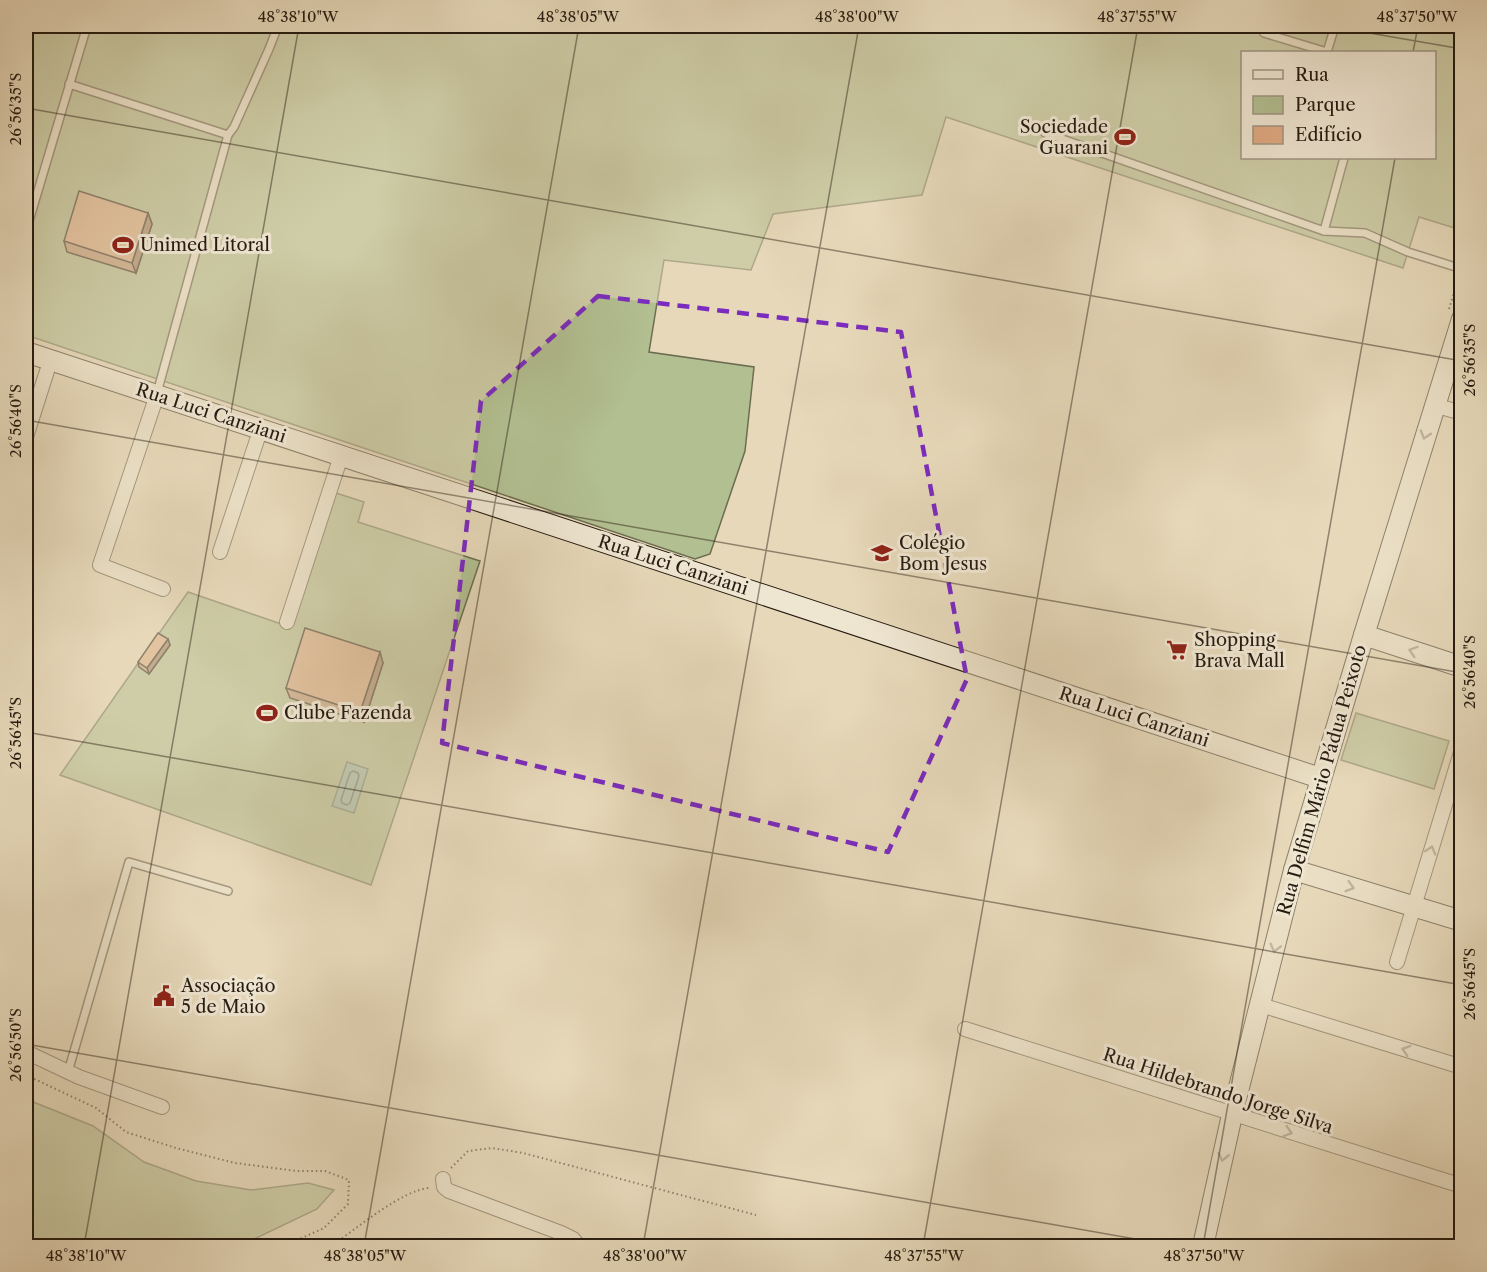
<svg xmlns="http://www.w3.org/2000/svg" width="1487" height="1272" viewBox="0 0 1487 1272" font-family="'Libre Caslon Text',serif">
<rect width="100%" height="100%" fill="#e6d8b9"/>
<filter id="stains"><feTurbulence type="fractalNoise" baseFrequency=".00333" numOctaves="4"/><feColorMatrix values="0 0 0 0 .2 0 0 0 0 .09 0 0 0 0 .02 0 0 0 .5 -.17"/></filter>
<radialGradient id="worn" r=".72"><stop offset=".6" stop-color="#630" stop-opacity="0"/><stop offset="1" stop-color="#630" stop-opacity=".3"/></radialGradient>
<g fill="#b2bf91" stroke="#6c6d50" stroke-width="1.5" fill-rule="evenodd">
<path d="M26 26H757V29L769 27 770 26H1461V230L1419 217 1403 268 946 117 922 195 773 214 751 270 664 260 649 352 754 367 745 451 710 554 695 559 26 335ZM1242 52H1434V158H1242Z"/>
<polygon points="336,493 364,502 358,522 480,561 371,885 60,775 188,592 290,627"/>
<polygon points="1356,713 1449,741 1434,789 1341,760"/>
<polygon points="26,1099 93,1126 144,1162 196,1181 251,1190 308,1183 334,1190 317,1209 254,1239 246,1246 26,1246"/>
</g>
<polygon fill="#97baac" stroke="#6a7a6e" stroke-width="1.5" points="347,762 368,769 354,813 332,806"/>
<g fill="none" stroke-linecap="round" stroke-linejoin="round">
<polygon stroke="#5e6a5e" stroke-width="1.5" points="353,771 358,773 359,776 350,803 347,805 342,803 341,800 350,773"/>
<defs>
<g id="lane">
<polyline points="1264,33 1327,52"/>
<polyline points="1327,52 1335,26"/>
<polyline points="69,84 228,135 234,127 269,49 278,26"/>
<polyline points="1045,133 1324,231 1365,233 1408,252 1462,269"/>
<polyline points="26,231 87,26"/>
<polyline points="1324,231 1344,158"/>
<polyline points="157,393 228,135"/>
<polyline points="68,1072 129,862 228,891"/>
</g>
<g id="street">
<polyline points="157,395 100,565 163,589"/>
<polyline points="1434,405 1462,413"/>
<polyline points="26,437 47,371"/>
<polyline points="220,552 257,440"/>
<polyline points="287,622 341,456"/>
<polyline points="1397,962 1462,749"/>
<polyline points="1261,1005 1462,1067"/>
<polyline points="965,1029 1462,1186"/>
<polyline points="26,1052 79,1077 162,1107"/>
<polyline points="443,1179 444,1187 449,1191 561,1233 573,1239 579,1246"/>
</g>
<g id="secondary">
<polyline points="26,352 1320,778"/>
<polyline points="1364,635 1462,667"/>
<polyline points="1294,870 1462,921"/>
<polyline points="1203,1246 1232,1115 1294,870 1364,635 1462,319"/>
</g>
</defs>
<use href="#lane" stroke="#564a3a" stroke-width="10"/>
<use href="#street" stroke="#564a3a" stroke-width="16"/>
<use href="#secondary" stroke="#261b10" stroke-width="22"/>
<g stroke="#261b10" stroke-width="2" stroke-dasharray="1.5 3" stroke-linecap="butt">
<polyline points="1449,309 1459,277"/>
<polyline points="26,1075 96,1108 126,1132 176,1148 235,1163 297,1171 325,1171 349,1180 348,1204 324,1228 284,1246"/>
<polyline points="451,1168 468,1151 492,1148 523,1153 756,1215"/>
<path d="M331 1246C355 1230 403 1189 430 1188"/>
</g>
<use href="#lane" stroke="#efe6d2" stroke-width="7"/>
<use href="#street" stroke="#efe6d2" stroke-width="14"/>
<use href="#secondary" stroke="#efe6d2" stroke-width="20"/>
</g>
<g fill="#c29271" stroke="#261b10" stroke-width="1.5">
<polygon points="148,213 152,224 136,273 67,252 64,241"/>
<polygon points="168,639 170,645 149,674 139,667 138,662"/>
<polygon points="383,663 364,722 290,698 286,688"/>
</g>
<g fill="#9e775c" stroke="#261b10" stroke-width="1.5">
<polygon points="148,213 152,224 136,273 132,263"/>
<polygon points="168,639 170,645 149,674 147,668"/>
<polygon points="380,652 383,663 364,722 360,712"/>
</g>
<g fill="#e1aa83" stroke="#261b10" stroke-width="1.5">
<polygon points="79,191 148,213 132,263 64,241"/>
<polygon points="305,628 380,652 360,712 286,688"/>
<polygon points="158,633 168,639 147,668 138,662"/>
</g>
<defs><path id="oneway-chevron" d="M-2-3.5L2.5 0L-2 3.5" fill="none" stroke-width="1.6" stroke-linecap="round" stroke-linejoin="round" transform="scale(1.5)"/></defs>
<g stroke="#958b7b">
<use href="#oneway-chevron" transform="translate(1425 435) rotate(107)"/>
<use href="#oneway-chevron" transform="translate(1413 651) rotate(-162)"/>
<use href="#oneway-chevron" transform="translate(1431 850) rotate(-73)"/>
<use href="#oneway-chevron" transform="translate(1350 887) rotate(17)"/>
<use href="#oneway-chevron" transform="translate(1275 948) rotate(104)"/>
<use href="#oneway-chevron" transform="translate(1406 1050) rotate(-163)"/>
<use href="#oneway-chevron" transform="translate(1288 1132) rotate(17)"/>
<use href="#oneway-chevron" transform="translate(1223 1157) rotate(103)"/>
</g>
<path d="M0 0H1487V1272H0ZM598 296 901 332 967 679 888 852 442 743 481 401Z" fill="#e6d8b9" fill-opacity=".55" fill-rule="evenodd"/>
<path fill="none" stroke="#7b2cbf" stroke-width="4.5" stroke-dasharray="12 8" stroke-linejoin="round" d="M598 296 901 332 967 679 888 852 442 743 481 401Z"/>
<path fill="none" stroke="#261b10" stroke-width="1.5" stroke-opacity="0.45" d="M1329 26 1462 49M1413 52 1418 26M26 108 1462 361M26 420 1462 673M26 732 1462 985M26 1044 1175 1246M84 1246 299 26M364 1246 579 26M643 1246 859 26M923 1246 1138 26M1203 1246 1395 158"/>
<defs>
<symbol id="stadium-bare" viewBox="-9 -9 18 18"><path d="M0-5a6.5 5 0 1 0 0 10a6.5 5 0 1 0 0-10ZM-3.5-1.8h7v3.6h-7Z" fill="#8f2418" stroke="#efe6d2" stroke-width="2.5" paint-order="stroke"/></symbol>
<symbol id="school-bare" viewBox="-9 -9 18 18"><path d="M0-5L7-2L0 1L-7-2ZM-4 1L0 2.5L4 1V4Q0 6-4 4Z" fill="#8f2418" stroke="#efe6d2" stroke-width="2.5" paint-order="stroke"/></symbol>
<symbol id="supermarket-bare" viewBox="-9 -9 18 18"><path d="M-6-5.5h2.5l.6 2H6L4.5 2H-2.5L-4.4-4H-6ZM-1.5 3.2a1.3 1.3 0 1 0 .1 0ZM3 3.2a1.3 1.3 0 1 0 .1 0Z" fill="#8f2418" stroke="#efe6d2" stroke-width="2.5" paint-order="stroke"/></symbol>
<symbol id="civic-bare" viewBox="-9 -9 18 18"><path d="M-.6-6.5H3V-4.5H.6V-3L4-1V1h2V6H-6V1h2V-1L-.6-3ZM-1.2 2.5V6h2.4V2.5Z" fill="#8f2418" stroke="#efe6d2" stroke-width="2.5" paint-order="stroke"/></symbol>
</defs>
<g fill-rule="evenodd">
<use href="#stadium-bare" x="1110" y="122" width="30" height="30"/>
<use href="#stadium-bare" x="108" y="230" width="30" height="30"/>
<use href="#school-bare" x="867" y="538" width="30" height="30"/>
<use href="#supermarket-bare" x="1162" y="635" width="30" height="30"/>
<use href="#stadium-bare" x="252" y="698" width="30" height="30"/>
<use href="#civic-bare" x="149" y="981" width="30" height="30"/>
</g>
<g text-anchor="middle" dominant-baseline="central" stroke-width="6" stroke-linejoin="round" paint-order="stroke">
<g font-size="18" fill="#261b10" stroke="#efe6d2" text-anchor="start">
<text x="1108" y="127" text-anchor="end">Sociedade<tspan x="1108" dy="21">Guarani</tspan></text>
<text x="140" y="245">Unimed Litoral</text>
<text x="899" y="543">Colégio<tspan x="899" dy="21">Bom Jesus</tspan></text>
<text x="1194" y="640">Shopping<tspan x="1194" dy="21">Brava Mall</tspan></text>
<text x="284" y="713">Clube Fazenda</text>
<text x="181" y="986">Associação<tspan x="181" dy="21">5 de Maio</tspan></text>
</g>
<g font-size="18" fill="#261b10" stroke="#efe6d2">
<text transform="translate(211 413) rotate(18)">Rua Luci Canziani</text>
<text transform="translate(673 565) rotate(18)">Rua Luci Canziani</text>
<text transform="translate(1134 717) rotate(18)">Rua Luci Canziani</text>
<text transform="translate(1322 780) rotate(-74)">Rua Delfim Mário Pádua Peixoto</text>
<text transform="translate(1218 1091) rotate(18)">Rua Hildebrando Jorge Silva</text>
</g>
</g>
<rect width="1487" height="1272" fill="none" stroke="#e6d8b9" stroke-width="66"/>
<rect x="1241" y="51" width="195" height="108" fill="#efe6d2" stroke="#9f9584" stroke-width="1.5"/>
<rect x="1253" y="70" width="30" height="9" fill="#efe6d2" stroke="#9f9584" stroke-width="1.5"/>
<text x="1295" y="81" font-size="18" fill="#261b10">Rua</text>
<rect x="1253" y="96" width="30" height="18" fill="#b2bf91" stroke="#9f9584" stroke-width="1.5"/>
<text x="1295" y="111" font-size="18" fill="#261b10">Parque</text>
<rect x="1253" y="126" width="30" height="18" fill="#e1aa83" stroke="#9f9584" stroke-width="1.5"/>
<text x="1295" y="141" font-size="18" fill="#261b10">Edifício</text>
<rect x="33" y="33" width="1421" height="1206" fill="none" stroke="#261b10" stroke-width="2"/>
<g font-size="15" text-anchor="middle" fill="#261b10">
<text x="298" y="22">48°38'10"W</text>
<text x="578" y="22">48°38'05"W</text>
<text x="857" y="22">48°38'00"W</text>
<text x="1137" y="22">48°37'55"W</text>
<text x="1417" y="22">48°37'50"W</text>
<text transform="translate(16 109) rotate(-90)" y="5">26°56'35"S</text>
<text transform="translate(1470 360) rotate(-90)" y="5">26°56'35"S</text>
<text transform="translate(16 421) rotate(-90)" y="5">26°56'40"S</text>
<text transform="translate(1470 672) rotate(-90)" y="5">26°56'40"S</text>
<text transform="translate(16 733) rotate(-90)" y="5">26°56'45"S</text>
<text transform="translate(1470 984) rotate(-90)" y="5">26°56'45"S</text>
<text transform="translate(16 1045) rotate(-90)" y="5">26°56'50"S</text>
<text x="86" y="1261">48°38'10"W</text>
<text x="365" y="1261">48°38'05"W</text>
<text x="645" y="1261">48°38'00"W</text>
<text x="924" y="1261">48°37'55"W</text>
<text x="1204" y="1261">48°37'50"W</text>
</g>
<rect width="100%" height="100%" filter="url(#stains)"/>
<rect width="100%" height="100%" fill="url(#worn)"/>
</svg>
